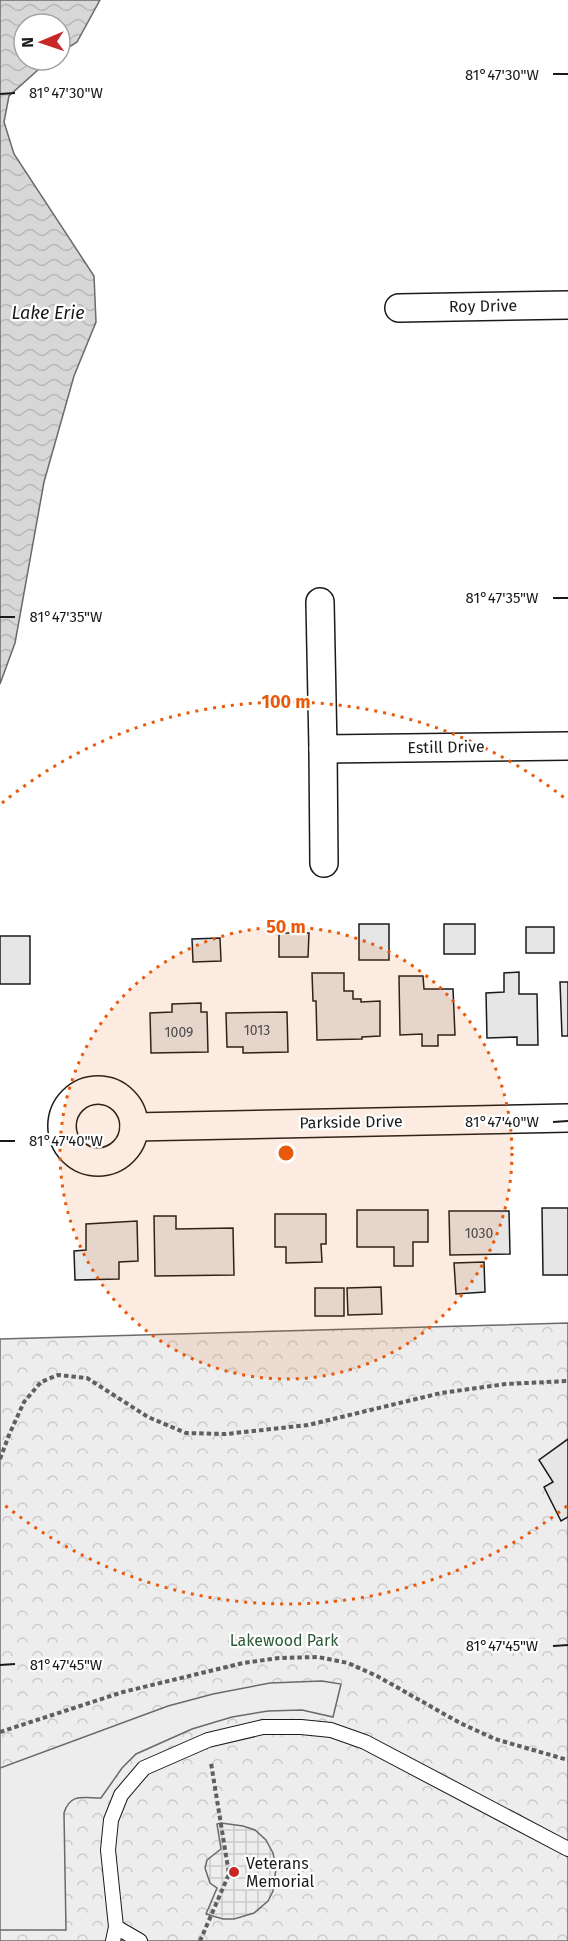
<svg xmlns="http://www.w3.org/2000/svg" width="568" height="1941" viewBox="0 0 568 1941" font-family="'Fira Sans',sans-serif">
<defs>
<pattern id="forest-crowns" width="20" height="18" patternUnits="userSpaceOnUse" patternTransform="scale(1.5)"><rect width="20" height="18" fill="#ededed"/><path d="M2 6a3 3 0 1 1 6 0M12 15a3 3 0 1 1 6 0" fill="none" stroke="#cbcbcb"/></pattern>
<pattern id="plaza-grid" width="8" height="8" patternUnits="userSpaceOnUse" patternTransform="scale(1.5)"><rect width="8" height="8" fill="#ededed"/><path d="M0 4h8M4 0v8" fill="none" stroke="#cbcbcb"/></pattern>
<pattern id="water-waves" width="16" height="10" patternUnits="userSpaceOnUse" patternTransform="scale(1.5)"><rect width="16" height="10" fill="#d7d7d7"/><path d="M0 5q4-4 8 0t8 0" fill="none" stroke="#b8b8b8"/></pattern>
</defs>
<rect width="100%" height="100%" fill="#fff"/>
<polygon fill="url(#forest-crowns)" stroke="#6a6a6a" stroke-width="1.5" points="568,1323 568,1941 0,1941 0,1339"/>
<path fill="#ededed" stroke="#6a6a6a" stroke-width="1.5" d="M322 1681 341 1684 333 1717 302 1710 268 1711 232 1717 192 1729 136 1754 122 1768 101 1798C83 1798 70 1793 64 1813L66 1930H0V1768L168 1706 213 1694 270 1683Z"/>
<polygon fill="url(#plaza-grid)" stroke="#6a6a6a" stroke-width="1.5" points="221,1823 243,1826 255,1830 266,1840 273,1853 276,1868 273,1891 268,1901 254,1913 234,1919 223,1919 206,1914 217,1888 210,1883 205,1868 207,1860 221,1849 217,1824"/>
<polygon fill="url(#water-waves)" stroke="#6a6a6a" stroke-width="1.5" points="0,0 100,0 77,42 60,53 60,24 24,24 24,60 49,60 9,96 4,122 14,154 94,276 96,322 74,376 44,482 15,643 0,684"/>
<g fill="#e6e6e6" stroke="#1a1a1a" stroke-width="1.5">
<rect x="359" y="924" width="30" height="36"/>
<rect x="444" y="924" width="31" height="30"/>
<rect x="526" y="927" width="28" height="26"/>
<polygon points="279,933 309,933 308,957 279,957"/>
<rect x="0" y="936" width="30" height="48"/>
<polygon points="220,938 221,961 193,962 192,939"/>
<polygon points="519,972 519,994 537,994 538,1045 517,1045 517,1037 487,1038 486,993 504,992 504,973"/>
<polygon points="312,973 344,973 344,991 353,991 353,999 361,999 361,1002 380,1001 380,1036 362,1037 362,1039 317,1040 316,1001 313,1001"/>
<polygon points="399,976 423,976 424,989 453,989 455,1035 438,1035 438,1046 422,1046 422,1034 400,1035"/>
<polygon points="560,982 568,982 568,1036 562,1036"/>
<polygon points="201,1003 201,1012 207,1012 208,1052 151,1053 150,1013 172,1012 172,1004"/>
<polygon points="287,1012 288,1052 243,1053 243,1047 227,1047 226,1013"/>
<polygon points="542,1208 568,1208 568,1275 543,1275"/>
<polygon points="357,1210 428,1210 428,1242 413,1242 413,1266 394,1266 394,1247 357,1247"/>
<polygon points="449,1211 509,1211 510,1254 450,1255"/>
<polygon points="275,1214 326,1214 326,1244 321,1244 322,1262 286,1263 286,1247 275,1247"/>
<polygon points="154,1216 176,1216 176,1229 233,1228 234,1275 155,1276"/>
<polygon points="137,1221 138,1261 119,1262 119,1279 75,1280 74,1251 86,1250 86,1224"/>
<polygon points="484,1262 485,1292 456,1294 454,1263"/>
<polygon points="381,1287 382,1314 348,1315 347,1288"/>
<rect x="315" y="1288" width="29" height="28"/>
<polygon points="568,1439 568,1517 561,1521 544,1487 553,1482 539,1460"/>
</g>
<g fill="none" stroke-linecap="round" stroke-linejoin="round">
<defs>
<g id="service">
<polyline points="116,1927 140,1941"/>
<polyline points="113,1941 116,1927 108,1850 111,1820 121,1795 144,1768 208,1740 263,1727 301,1727 331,1730 365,1742 568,1849"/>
</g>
<g id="minor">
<polyline points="399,308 568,305"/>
<polyline points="320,602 323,749 568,746"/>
<polyline points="323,749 324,863"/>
<circle cx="98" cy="1126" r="36"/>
<polyline points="134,1127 568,1118"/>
</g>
</defs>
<use href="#service" stroke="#1a1a1a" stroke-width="16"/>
<use href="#minor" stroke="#1a1a1a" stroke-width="30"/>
<g stroke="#5f5f5f" stroke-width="4" stroke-dasharray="4.5 3" stroke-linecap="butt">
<polyline points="0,1459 9,1435 24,1402 41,1382 58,1375 87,1378 148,1417 186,1433 226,1434 308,1425 441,1393 506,1384 568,1381"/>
<polyline points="0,1732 123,1692 243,1663 279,1658 318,1657 348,1663 377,1676 460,1723 495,1739 568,1760"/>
<polyline points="200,1941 229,1874 211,1763"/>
</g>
<use href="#service" stroke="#fff" stroke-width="14"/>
<use href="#minor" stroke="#fff" stroke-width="27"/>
</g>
<path fill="none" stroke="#1a1a1a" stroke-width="2" d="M553 74H568M0 94 15 93M553 598H568M0 617H15M553 1122 568 1121M0 1141H15M553 1646 568 1645M0 1665 15 1664"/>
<circle cx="286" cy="1153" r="226" fill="#e8590c" fill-opacity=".12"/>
<g fill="none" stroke="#e8590c" stroke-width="3" stroke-dasharray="3 6">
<circle cx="286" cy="1153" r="226"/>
<path d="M567 1506A451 451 0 0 1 2 1503M2 803A451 451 0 0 1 567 800"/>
</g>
<circle fill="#c62828" stroke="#fff" stroke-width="2" cx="234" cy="1872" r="6"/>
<g text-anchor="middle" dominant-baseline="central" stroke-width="4.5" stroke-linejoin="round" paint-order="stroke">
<g font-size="14" fill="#4d4d4d">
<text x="257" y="1030">1013</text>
<text x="179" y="1032">1009</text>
<text x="479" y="1233">1030</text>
</g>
<g font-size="16" fill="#1a1a1a" stroke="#fff">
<text transform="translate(483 306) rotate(-1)">Roy Drive</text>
<text transform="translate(446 747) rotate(-1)">Estill Drive</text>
<text transform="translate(351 1122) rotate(-1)">Parkside Drive</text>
</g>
<g font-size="16" fill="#2b5a34" stroke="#fff">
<text x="284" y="1640">Lakewood Park</text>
</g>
<g font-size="16" fill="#1a1a1a" stroke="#fff" text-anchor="start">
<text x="246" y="1863">Veterans<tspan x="246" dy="18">Memorial</tspan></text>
</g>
<g font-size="18" font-style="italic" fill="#1a1a1a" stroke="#fff">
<text x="48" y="313">Lake Erie</text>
</g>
</g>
<g font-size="15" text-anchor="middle" fill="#1a1a1a" stroke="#fff" stroke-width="4.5" stroke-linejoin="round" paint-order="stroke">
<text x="502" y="80">81°47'30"W</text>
<text x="66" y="98">81°47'30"W</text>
<text x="502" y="603">81°47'35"W</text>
<text x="66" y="622">81°47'35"W</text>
<text x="502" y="1127">81°47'40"W</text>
<text x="66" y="1146">81°47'40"W</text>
<text x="502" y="1651">81°47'45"W</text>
<text x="66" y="1670">81°47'45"W</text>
</g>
<circle cx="286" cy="1153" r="9" fill="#e8590c" stroke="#fff" stroke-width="3"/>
<g font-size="18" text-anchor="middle" font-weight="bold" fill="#e8590c" stroke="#fff" stroke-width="4.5" stroke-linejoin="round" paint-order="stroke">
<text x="286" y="708">100 m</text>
<text x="286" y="933">50 m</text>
</g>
<g transform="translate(42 42) rotate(268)"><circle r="28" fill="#ffffff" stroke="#a3a3a3" stroke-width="1.5"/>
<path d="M0-4.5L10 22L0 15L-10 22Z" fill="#c62828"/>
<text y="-9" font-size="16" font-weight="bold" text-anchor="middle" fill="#1a1a1a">N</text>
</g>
</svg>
